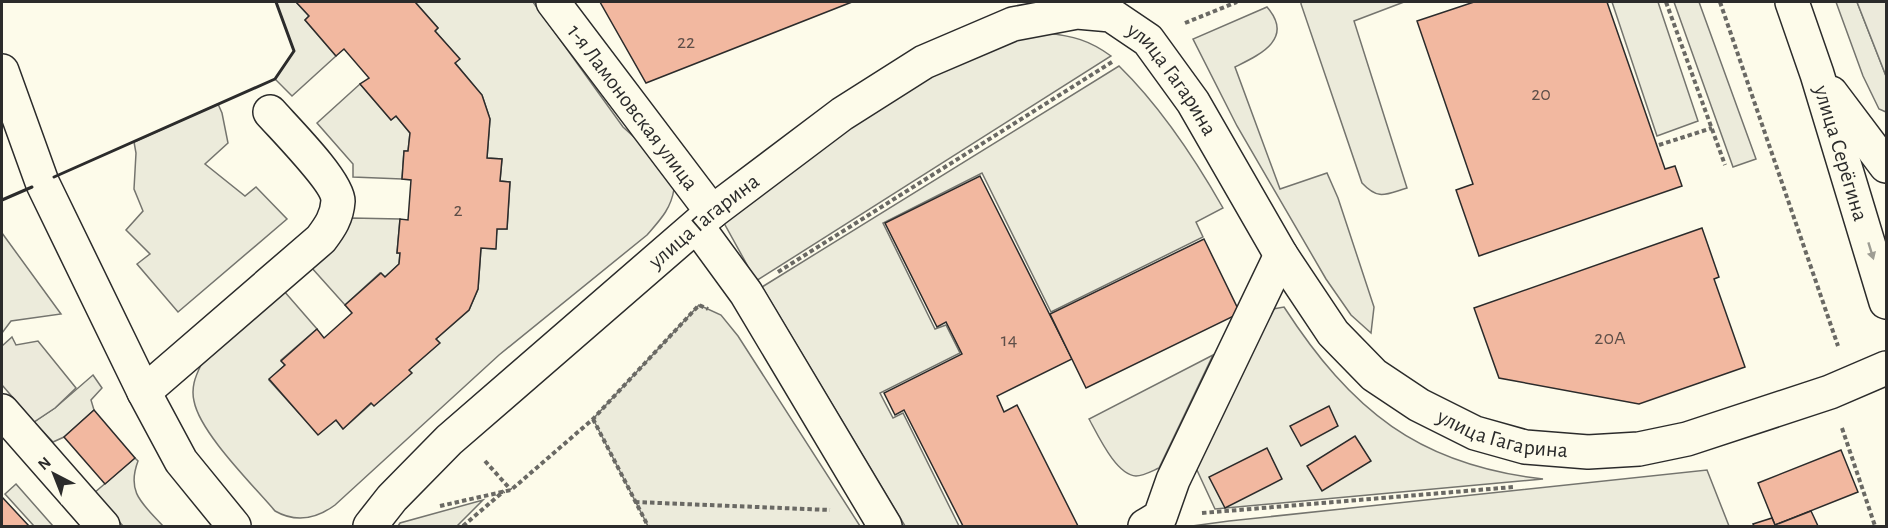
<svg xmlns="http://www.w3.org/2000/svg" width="1888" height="528" viewBox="0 0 1888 528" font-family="'Alegreya Sans',sans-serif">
<rect width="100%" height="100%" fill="#fdfbea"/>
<g fill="#ecebdb" stroke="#74746e" stroke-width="1.5">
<polygon points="276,2 296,2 309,16 305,20 336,56 292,96 275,79 294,51"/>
<path d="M415 2H533L623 127 644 146 674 189C671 209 660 220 647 235L499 355 335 505C316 519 296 523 275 511 253 485 200 433 194 401 191 388 195 377 201 365L284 291 317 329 281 360 285 365 269 380 318 434 336 420 343 429 439 343 436 339 469 310 478 289 481 248 495 249 497 229H507L510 182 500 181 502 159 487 158 490 119 482 95 455 63 459 59 435 31 438 28Z"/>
<path d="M1301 2H1404L1354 21 1407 188C1386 194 1379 201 1362 183L1301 4Z"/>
<polygon points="1612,2 1658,2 1698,121 1657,136"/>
<polygon points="1674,2 1699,2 1756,159 1733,167"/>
<polygon points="1836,2 1857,2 1886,76 1886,112 1879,109 1863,76"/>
<path d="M1267 7C1295 39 1259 55 1235 67L1280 189 1327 173 1338 198 1374 307 1371 333 1351 315 1326 279 1237 126 1193 39Z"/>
<path d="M1046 33C1073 36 1089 40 1111 56L756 281 719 214 820 137 991 42Z"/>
<path d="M1119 66C1161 107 1194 157 1223 208L1196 222 1203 237 1051 312 982 173 883 223 935 329 946 325 960 353 880 393 893 418 903 413 959 526H905L762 287Z"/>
<polygon points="360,84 391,120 396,116 410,133 408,151 404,151 402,179 353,177 353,164 317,123"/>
<polygon points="218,104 222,113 228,143 205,164 245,196 256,187 287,219 178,312 137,264 150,254 126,230 143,211 134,189 136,153 134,142"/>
<path d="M351 218 400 219 397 253H400L399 264 385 277 380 273 345 305 311 267C328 251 343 239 351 218Z"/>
<polygon points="2,233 61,314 11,321 2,333"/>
<polygon points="699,305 721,315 738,336 860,526 648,526 593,419"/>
<path d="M1284 307C1351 410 1418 465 1543 479L1215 509 1196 468 1262 321 1273 309Z"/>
<path d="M1213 355 1159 468C1152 471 1143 476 1136 476 1116 475 1098 435 1089 419Z"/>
<polygon points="93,375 102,388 91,400 94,410 64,437 53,442 34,422 55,408"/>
<path d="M135 458 138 461C126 493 143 504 163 526H123L94 493Z"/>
<polygon points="1707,470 1729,526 1192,526 1229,521"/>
<polygon points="16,484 53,526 34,526 5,494"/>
<polygon points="483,500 457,526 398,526 400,523"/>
</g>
<g fill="#eceadb" stroke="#74746e" stroke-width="1.5">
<polygon points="1857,2 1886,2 1886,76"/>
<polygon points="12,337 16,345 38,341 76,388 55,408 34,422 2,385 2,346"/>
</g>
<g fill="#f2b8a0" stroke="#2b2b2b" stroke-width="1.5">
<polygon points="296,2 415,2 438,28 435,31 460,59 455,63 482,95 490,119 487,158 502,159 500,181 510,182 507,229 497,229 496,249 481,248 478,289 469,310 436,339 440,343 409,370 412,373 374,406 371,403 343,429 336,420 318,435 269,379 285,365 281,361 317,329 324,338 352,313 345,305 381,273 385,277 399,264 400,253 397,253 400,219 408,220 411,180 402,179 404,151 408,151 410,133 396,116 391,120 360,84 369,78 344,49 336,56 305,20 309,16"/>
<polygon points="600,2 852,2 646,83"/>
<polygon points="1474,2 1607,2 1665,169 1675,166 1682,186 1479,256 1456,190 1473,184 1417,21"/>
<polygon points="980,176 1072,359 997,396 1004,412 1017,405 1078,526 963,526 904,410 895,415 884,393 962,354 946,322 937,327 885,223"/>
<polygon points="1702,228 1719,277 1714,279 1745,367 1639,404 1499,378 1474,308"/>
<polygon points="1204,239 1240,313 1086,388 1050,314"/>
<polygon points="1329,406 1338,426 1301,446 1290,426"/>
<polygon points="94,410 135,458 105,484 64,437"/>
<polygon points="1355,436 1371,461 1322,491 1307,466"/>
<polygon points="1267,448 1282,479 1225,508 1209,477"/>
<polygon points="1841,450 1858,492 1775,525 1758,483"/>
<polygon points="2,497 29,526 2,526"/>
<polygon points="1811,511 1818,526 1754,526 1753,524 1772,518 1775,525"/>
</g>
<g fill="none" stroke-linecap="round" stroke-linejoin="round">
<defs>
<g id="minor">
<path id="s1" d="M553 2 712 212"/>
<polyline points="2,71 42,182 144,392 181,461 234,526"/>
<polyline points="697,226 746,293 885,526"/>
<path d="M144 392 321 239C330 227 337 217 338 201 338 182 285 129 270 112"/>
<polyline points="2,411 103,526"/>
<path id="s2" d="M370 526 392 498 449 440 712 212 842 114 924 62 1013 24 1077 12 1111 15 1148 40 1193 102 1281 255 1333 333 1374 375 1419 405 1475 433 1525 447 1588 452 1639 449 1687 439 1830 392 1886 368"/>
<polyline points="1145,526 1160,517 1173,480 1281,255"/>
</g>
<g id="major">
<path id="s3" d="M1792 2 1817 74 1886 302"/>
<polyline points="1831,93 1886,166"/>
</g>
</defs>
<use href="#minor" stroke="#2b2b2b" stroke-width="36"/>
<use href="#major" stroke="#2b2b2b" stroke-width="36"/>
<g stroke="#6a6964" stroke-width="4" stroke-dasharray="4.5 3" stroke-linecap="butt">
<polyline points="1666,2 1725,165"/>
<polyline points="1720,2 1838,346"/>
<polyline points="1185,23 1237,2"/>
<polyline points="1659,145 1712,128"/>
<polyline points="778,272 1112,62"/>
<polyline points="593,419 648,526"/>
<polyline points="1842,428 1875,526"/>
<polyline points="485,461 511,490"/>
<polyline points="635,502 830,510"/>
<polyline points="440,506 511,490 593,419 699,305 708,309"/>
<polyline points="1202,513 1514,487"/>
<polyline points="463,526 504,491"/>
</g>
<use href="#minor" stroke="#fdfbea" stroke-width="33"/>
<use href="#major" stroke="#fdfbea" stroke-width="33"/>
<g stroke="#2b2b2b" stroke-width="3">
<polyline points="54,177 275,79 294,51 276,2"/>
<polyline points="2,200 32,187"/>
</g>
</g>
<defs><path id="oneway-solid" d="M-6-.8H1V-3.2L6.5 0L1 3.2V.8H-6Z" transform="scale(1.5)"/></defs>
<use fill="#9e9d94" href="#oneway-solid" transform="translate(1871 251) rotate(73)"/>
<g text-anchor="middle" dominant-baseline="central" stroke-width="4.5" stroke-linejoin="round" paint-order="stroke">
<g font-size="20" fill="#5d4e48">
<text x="686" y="42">22</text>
<text x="1541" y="94">20</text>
<text x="458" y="210">2</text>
<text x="1610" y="338">20А</text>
<text x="1009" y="340">14</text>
</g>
<g font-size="22" fill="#2b2b2b" stroke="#fdfbea">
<text stroke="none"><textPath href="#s2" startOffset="1011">улица Гагарина</textPath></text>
<text stroke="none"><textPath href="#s1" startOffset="132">1-я Ламоновская улица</textPath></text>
<text stroke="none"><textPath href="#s3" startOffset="159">улица Серёгина</textPath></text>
<text stroke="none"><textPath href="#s2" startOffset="453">улица Гагарина</textPath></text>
<text stroke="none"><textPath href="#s2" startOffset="1515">улица Гагарина</textPath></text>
</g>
</g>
<rect width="1888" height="528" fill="none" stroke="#2b2b2b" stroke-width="6"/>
<g transform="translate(54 474) rotate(318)" stroke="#fdfbea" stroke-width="4.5" paint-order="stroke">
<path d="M0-4.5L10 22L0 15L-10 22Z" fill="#2b2b2b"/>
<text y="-9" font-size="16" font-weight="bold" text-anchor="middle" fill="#2b2b2b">N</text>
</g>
</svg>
